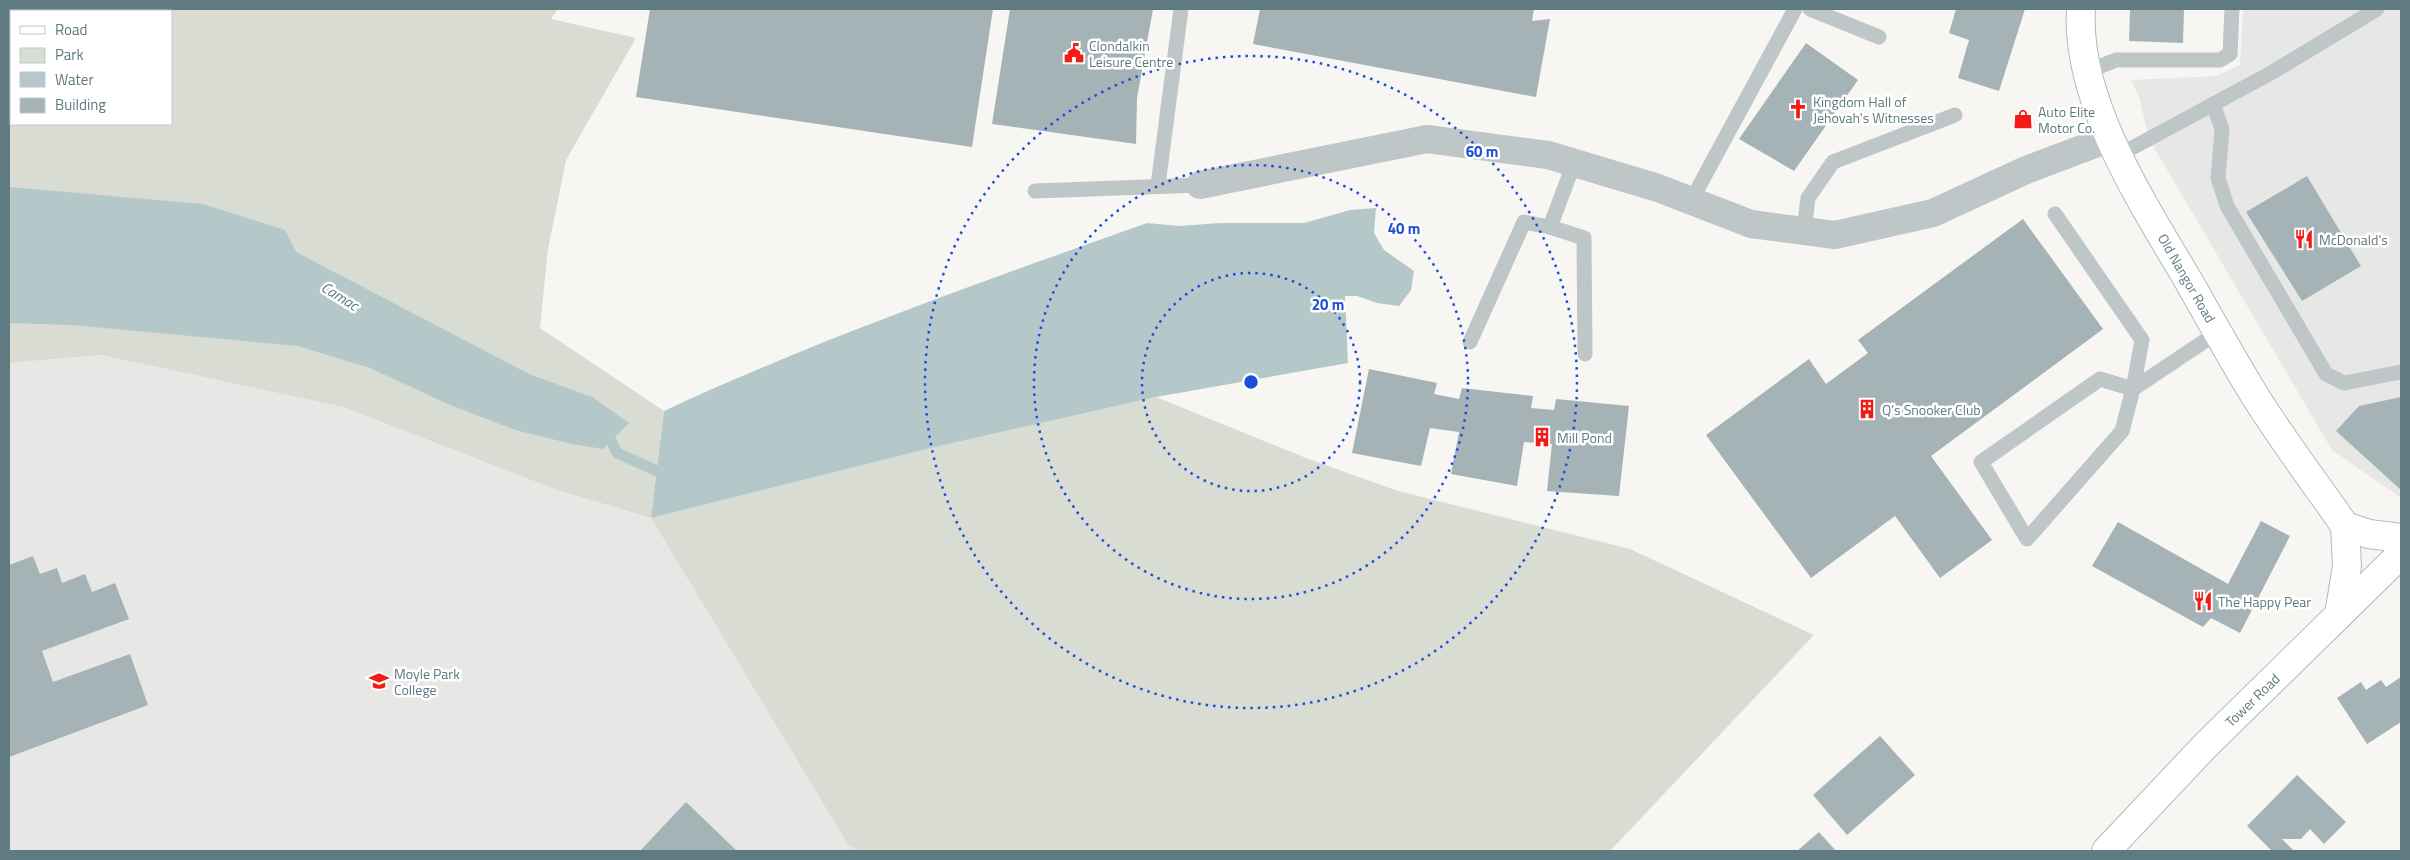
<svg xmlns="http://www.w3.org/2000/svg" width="2410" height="860" viewBox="0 0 2410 860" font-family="'Titillium Web',sans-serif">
<rect width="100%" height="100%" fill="#f7f6f3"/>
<g fill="#e7e8e6">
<polygon points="2243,9 2401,9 2401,498 2332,450 2149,139 2139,97 2131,80 2216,76 2240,65"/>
<polygon points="101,355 343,407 557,490 651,518 847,843 857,851 9,851 9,363"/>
</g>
<path fill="#d8dcd2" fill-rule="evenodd" d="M9 9H558L551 19 636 38 566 160 548 249 540 328 664 411 651 518 935 447 1156 397 1306 458 1398 491 1630 549 1814 635 1610 851H857L847 843 651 518 557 490 343 407 101 355 9 363ZM11 11H171V124H11Z"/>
<g fill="#b5c8c9">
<polygon points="9,187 203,204 285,230 296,252 529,374 592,397 629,423 603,449 572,444 515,430 448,404 370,368 298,346 71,325 9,323"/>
<path d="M1376 208 1374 233 1384 250 1414 271 1411 290 1399 306 1377 303 1357 296H1345L1348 363 1156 397 935 447 651 518 664 411C821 338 984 281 1147 223L1179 226 1220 223H1304L1350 210Z"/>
</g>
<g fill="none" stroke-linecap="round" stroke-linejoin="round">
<polyline stroke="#b5c8c9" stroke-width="11" points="611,440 617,453 657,471"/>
</g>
<g fill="#a5b3b6">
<polygon points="650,9 993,9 972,147 636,97"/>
<polygon points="1010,9 1153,9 1137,98 1136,144 992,124"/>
<polygon points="1260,9 1534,9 1532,21 1550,19 1536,97 1253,44"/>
<polygon points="1956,9 2025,9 1999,91 1958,78 1969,40 1949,33"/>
<polygon points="2130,9 2184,9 2183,43 2129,41"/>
<polygon points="1806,43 1858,80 1794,171 1739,139"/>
<polygon points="2307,176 2361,266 2302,301 2246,212"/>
<polygon points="2023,219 2103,329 1931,456 1992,540 1940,578 1895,516 1811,578 1706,435 1809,359 1826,384 1868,353 1858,340"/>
<polygon points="1369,369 1437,383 1434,394 1459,399 1462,388 1533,396 1531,408 1554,410 1556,399 1629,406 1619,496 1547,491 1552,444 1524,442 1517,486 1451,474 1459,432 1430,428 1421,466 1352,453"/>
<polygon points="2401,397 2401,490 2336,431 2359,406"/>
<polygon points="2261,521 2290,536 2240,633 2211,618 2203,627 2092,566 2118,522 2228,584"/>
<polygon points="33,556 40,574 57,568 62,583 85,574 92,592 115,583 129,619 42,651 53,682 130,654 148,705 9,757 9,565"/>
<polygon points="2401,677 2401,722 2367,744 2337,698 2361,682 2366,690 2381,680 2386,687"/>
<polygon points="1880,736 1915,775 1847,835 1813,795"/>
<polygon points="2297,775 2346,822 2324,844 2310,829 2301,839 2282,839 2294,851 2272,851 2247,826"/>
<polygon points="686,802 737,851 640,851"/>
<polygon points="1819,832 1836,851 1797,851"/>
</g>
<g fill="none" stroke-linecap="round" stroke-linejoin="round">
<defs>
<g id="secondary">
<path d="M2081 9C2075 100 2143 204 2188 280 2209 317 2230 355 2252 391 2280 437 2314 481 2345 526"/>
<polyline points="2345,526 2369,534 2401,538"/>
<polyline points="2339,615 2347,566 2345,526"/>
<polyline points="2106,851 2206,745 2401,554"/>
</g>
</defs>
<use href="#secondary" stroke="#b1babd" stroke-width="30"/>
<g stroke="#bfc6c8" stroke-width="15">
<polyline points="1810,9 1879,37"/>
<polyline points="2086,72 2116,60 2220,60 2230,54 2232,9"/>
<polyline points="2213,104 2222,129 2218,178 2227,206 2326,374 2344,383 2401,372"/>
<polyline points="2119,155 2271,73 2377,9"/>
<polyline points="1158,185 1181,9"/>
<polyline points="1035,191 1200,185"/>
<polyline points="1691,201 1795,9"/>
<polyline points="2055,214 2142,340 2133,389 2100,379 1981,462 2027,539 2122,431 2133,389 2218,332"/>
<polyline points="1550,227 1574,163"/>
<polyline points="1804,231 1808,198 1833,162 1955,115"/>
<polyline points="1470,342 1524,222 1550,227 1584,238 1585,354"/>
</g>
<polyline stroke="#bfc6c8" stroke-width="28" points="1200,185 1427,139 1548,155 1658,188 1751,224 1835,235 1933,213 2026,170 2111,138"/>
<use href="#secondary" stroke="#fff" stroke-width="28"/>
</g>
<g fill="none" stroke="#1d4ed8" stroke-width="2.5" stroke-dasharray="2.5 5">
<circle cx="1251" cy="382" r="109"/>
<circle cx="1251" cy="382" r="217"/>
<circle cx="1251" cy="382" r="326"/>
</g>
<defs>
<symbol id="civic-bare" viewBox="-9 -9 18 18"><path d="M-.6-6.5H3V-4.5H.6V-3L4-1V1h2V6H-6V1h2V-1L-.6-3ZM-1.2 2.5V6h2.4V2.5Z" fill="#f41a16" stroke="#fff" stroke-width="2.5" paint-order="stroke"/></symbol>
<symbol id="church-bare" viewBox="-9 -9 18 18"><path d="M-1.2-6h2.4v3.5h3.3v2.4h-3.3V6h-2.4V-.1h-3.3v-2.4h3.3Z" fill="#f41a16" stroke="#fff" stroke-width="2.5" paint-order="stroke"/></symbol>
<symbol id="shop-bare" viewBox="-9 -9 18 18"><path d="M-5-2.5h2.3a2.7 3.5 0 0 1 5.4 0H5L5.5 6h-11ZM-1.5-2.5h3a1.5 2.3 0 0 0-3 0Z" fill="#f41a16" stroke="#fff" stroke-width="2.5" paint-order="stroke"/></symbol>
<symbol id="restaurant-bare" viewBox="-9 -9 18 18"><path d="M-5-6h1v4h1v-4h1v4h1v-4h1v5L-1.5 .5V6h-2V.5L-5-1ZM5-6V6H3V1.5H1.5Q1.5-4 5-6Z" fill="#f41a16" stroke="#fff" stroke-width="2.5" paint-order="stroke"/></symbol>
<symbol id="building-bare" viewBox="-9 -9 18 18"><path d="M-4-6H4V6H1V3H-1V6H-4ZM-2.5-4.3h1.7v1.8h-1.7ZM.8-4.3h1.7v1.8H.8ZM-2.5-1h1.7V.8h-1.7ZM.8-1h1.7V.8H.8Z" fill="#f41a16" stroke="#fff" stroke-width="2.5" paint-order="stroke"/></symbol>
<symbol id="school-bare" viewBox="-9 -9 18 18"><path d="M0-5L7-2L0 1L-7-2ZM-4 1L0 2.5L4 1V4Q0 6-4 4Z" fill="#f41a16" stroke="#fff" stroke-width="2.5" paint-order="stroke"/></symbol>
</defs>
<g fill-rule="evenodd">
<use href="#civic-bare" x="1060" y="39" width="28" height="28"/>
<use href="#church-bare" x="1784" y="95" width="28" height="28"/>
<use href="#shop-bare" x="2009" y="105" width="28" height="28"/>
<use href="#restaurant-bare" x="2290" y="225" width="28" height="28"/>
<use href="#building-bare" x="1853" y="395" width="28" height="28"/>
<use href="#building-bare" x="1528" y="423" width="28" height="28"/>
<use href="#restaurant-bare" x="2189" y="587" width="28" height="28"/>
<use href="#school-bare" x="365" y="667" width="28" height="28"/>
</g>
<g text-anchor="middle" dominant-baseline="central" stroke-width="5" stroke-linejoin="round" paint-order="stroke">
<g font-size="14" fill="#5f7a81" stroke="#fff" text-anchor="start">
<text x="1089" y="45">Clondalkin<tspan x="1089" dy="16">Leisure Centre</tspan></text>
<text x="1813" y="101">Kingdom Hall of<tspan x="1813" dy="16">Jehovah's Witnesses</tspan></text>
<text x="2038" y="111">Auto Elite<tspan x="2038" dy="16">Motor Co.</tspan></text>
<text x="2319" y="239">McDonald's</text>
<text x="1882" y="409">Q's Snooker Club</text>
<text x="1557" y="437">Mill Pond</text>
<text x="2218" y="601">The Happy Pear</text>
<text x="394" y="673">Moyle Park<tspan x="394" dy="16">College</tspan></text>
</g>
<g font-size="14" fill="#5f7a81" stroke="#fff">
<text transform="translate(2187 278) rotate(60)">Old Nangor Road</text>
<text transform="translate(2252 700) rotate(-44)">Tower Road</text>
</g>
<g font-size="15" font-style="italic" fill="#5a7b7c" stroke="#fff">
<text transform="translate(340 296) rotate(32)">Camac</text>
</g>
</g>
<circle cx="1251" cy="382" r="8" fill="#1d4ed8" stroke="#fff" stroke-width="2.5"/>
<g font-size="15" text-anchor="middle" font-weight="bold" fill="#1d4ed8" stroke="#fff" stroke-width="5" stroke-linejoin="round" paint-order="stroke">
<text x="1482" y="157">60 m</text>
<text x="1404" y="234">40 m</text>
<text x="1328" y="310">20 m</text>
</g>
<rect width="2410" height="860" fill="none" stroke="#5f7a81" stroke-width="20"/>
<rect x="10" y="10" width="162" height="115" fill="#ffffff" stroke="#bfcacd"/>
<rect x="20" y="26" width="25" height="8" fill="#ffffff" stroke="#bfcacd"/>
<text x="55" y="35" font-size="15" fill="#5f7a81">Road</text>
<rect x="20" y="48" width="25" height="15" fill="#d8dcd2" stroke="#bfcacd"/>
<text x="55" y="60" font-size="15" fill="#5f7a81">Park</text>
<rect x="20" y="72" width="25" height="15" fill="#b5c8c9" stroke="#bfcacd"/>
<text x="55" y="85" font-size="15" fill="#5f7a81">Water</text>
<rect x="20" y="98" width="25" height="15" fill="#a5b3b6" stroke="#bfcacd"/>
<text x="55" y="110" font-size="15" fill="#5f7a81">Building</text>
</svg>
